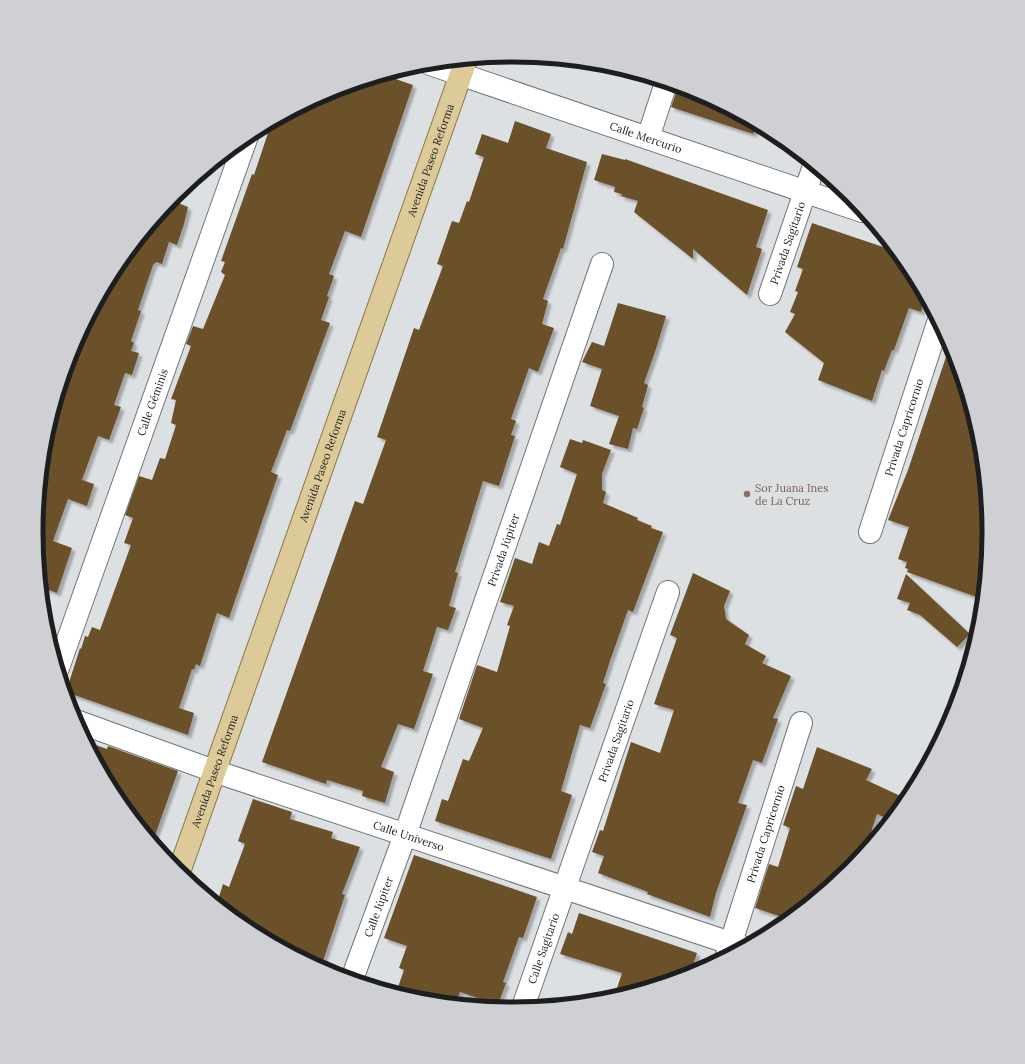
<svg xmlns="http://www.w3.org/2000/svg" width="1025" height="1064" viewBox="0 0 1025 1064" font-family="Lora,serif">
<defs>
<filter id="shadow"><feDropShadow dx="3.5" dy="3.5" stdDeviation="1" flood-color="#0004"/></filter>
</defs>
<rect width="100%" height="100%" fill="#dde0e3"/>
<g fill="#6a512a" filter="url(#shadow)">
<polygon points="384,75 413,85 361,237 345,231 329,274 334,276 327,296 329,297 321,320 330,323 290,431 287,430 271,472 278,475 229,618 217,613 200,666 196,664 194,670 192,669 179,708 194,713 188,735 66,692 80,648 81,649 85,636 88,637 92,627 100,630 131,545 124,543 133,518 125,515 139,476 152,480 160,458 165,459 176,425 171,423 176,400 171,399 191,346 186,344 193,326 203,329 225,275 221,272 225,262 221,261 252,174 254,175 271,124 330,92"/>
<polygon points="678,87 695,92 757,125 753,134 671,107"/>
<polygon points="515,121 551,134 546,148 587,162 563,249 561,248 543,299 548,301 542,324 554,328 538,372 529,368 511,419 516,421 511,435 515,436 499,486 483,481 455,572 458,573 449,606 456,608 448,630 437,627 423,671 433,674 414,729 398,724 381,767 394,772 385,803 362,796 363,791 327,780 326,784 262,762 355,501 363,504 386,440 377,437 414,328 419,330 443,266 437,264 452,221 459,223 467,201 469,202 484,157 475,154 482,134 508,143"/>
<polygon points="602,154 625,160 625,159 768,210 756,247 762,249 747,295 693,249 693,259 634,212 638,201 621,196 622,194 614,192 615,187 594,180"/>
<polygon points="171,200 188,207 184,224 177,245 169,242 162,264 156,262 153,265 138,310 141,311 131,341 134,343 131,351 139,353 132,375 125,373 114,405 121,407 109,440 98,436 82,480 94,484 87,506 68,499 53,541 72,548 57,593 41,587 36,532 43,460 57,422 53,421 59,403 57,401 72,349 116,267"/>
<polygon points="812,223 895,251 909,267 925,297 921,312 909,308 894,350 892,350 884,371 882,370 872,401 818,380 824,363 785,332 795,314 790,312 798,292 795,291 803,269 797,267"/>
<polygon points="618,303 666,316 657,346 644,383 648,385 642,407 644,408 637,429 633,428 628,449 609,444 619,416 590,406 602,369 582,362 592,342 604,346"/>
<polygon points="950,345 980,439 988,520 986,528 989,529 989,532 982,599 907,572 908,569 905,568 907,562 898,559 909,527 888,520 908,470"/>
<polygon points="570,439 582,443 583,440 611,450 602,474 602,490 606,492 603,503 638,518 637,520 652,526 651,528 663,532 633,612 628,610 610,661 603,683 606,684 590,728 580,725 561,791 572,795 551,859 435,821 442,799 448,801 463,759 469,761 483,728 459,719 477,665 497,672 510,626 507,625 514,606 500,602 515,558 532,564 539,542 549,546 557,524 560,525 577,474 560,467"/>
<polygon points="693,573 730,591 724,606 726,619 749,635 745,644 766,656 762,663 791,676 773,718 778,719 762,763 753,760 738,803 747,805 716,893 710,917 647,894 648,892 598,873 604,856 592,852 600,830 603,831 631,742 660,753 674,710 654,704 677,638 670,635"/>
<polygon points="906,574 970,634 957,647 920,615 907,610 910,603 897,599"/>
<polygon points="87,742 107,749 108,746 178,771 153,841 116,797"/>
<polygon points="817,747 872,769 866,780 907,799 890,820 877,814 865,851 849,869 788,919 755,908 769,864 778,867 790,828 783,825 796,786 803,789"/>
<polygon points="253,799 292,812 290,819 333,832 331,838 360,847 342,894 345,895 321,967 248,928 217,903 223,884 229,887 245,844 238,841"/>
<polygon points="414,855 537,897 523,938 519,937 503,982 506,983 498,1005 460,992 456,1003 425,1000 397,990 404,970 399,968 407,946 384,938"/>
<polygon points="579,913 697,953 690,974 614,997 622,973 560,954 568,932 572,934"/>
</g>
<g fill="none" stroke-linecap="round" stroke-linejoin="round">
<defs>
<g id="minor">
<path id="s1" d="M430 64 862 211"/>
<polyline points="648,138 666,83"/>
<path id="s2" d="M770 294 814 166"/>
<path id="s3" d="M870 532 938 323"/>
<path id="s4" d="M58 668 247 136"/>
<path id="s5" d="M76 721 214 771 742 947"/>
<path id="s6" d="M727 955 801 723"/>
<path id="s7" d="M352 979 405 835 602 264"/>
<path id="s8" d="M523 1007 668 592"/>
</g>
<g id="major">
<path id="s9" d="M179 872 466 60"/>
</g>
</defs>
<use href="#minor" stroke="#727578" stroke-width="24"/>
<use href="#major" stroke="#8a7741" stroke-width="24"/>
<use href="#minor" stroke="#fff" stroke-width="22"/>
<use href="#major" stroke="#dcca98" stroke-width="22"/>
</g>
<circle fill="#8d6e63" stroke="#dde0e3" stroke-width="1.5" cx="747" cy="494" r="4"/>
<g text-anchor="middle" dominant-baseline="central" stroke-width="4" stroke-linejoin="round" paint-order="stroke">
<g font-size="11" fill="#1d1e1f" stroke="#dde0e3">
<text stroke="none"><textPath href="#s1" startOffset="228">Calle Mercurio</textPath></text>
<text stroke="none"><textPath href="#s9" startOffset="755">Avenida Paseo Reforma</textPath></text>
<text stroke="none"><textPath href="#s2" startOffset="54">Privada Sagitario</textPath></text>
<text stroke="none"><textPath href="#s4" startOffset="282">Calle Géminis</textPath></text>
<text stroke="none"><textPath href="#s3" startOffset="110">Privada Capricornio</textPath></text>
<text stroke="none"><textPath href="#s9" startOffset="431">Avenida Paseo Reforma</textPath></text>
<text stroke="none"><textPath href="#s7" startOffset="455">Privada Júpiter</textPath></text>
<text stroke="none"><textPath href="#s8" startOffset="282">Privada Sagitario</textPath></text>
<text stroke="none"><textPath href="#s9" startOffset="107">Avenida Paseo Reforma</textPath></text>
<text stroke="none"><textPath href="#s6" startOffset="127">Privada Capricornio</textPath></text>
<text stroke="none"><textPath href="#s5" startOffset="352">Calle Universo</textPath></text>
<text stroke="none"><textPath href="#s7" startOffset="77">Calle Júpiter</textPath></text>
<text stroke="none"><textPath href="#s8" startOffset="62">Calle Sagitario</textPath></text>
</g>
<g font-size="11" fill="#785e54" stroke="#dde0e3" text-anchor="start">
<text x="755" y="488">Sor Juana Ines<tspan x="755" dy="13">de La Cruz</tspan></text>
</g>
</g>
<path d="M0 0H1025V1064H0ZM512 62H513A469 469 0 0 1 982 531V533A469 469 0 0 1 513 1002H512A469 469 0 0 1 43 533V531A469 469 0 0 1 512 62Z" fill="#ced0d3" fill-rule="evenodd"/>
<path fill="none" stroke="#1d1e1f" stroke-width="5" d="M512 62H513A469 469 0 0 1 982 531V533A469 469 0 0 1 513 1002H512A469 469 0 0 1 43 533V531A469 469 0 0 1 512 62Z"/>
</svg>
